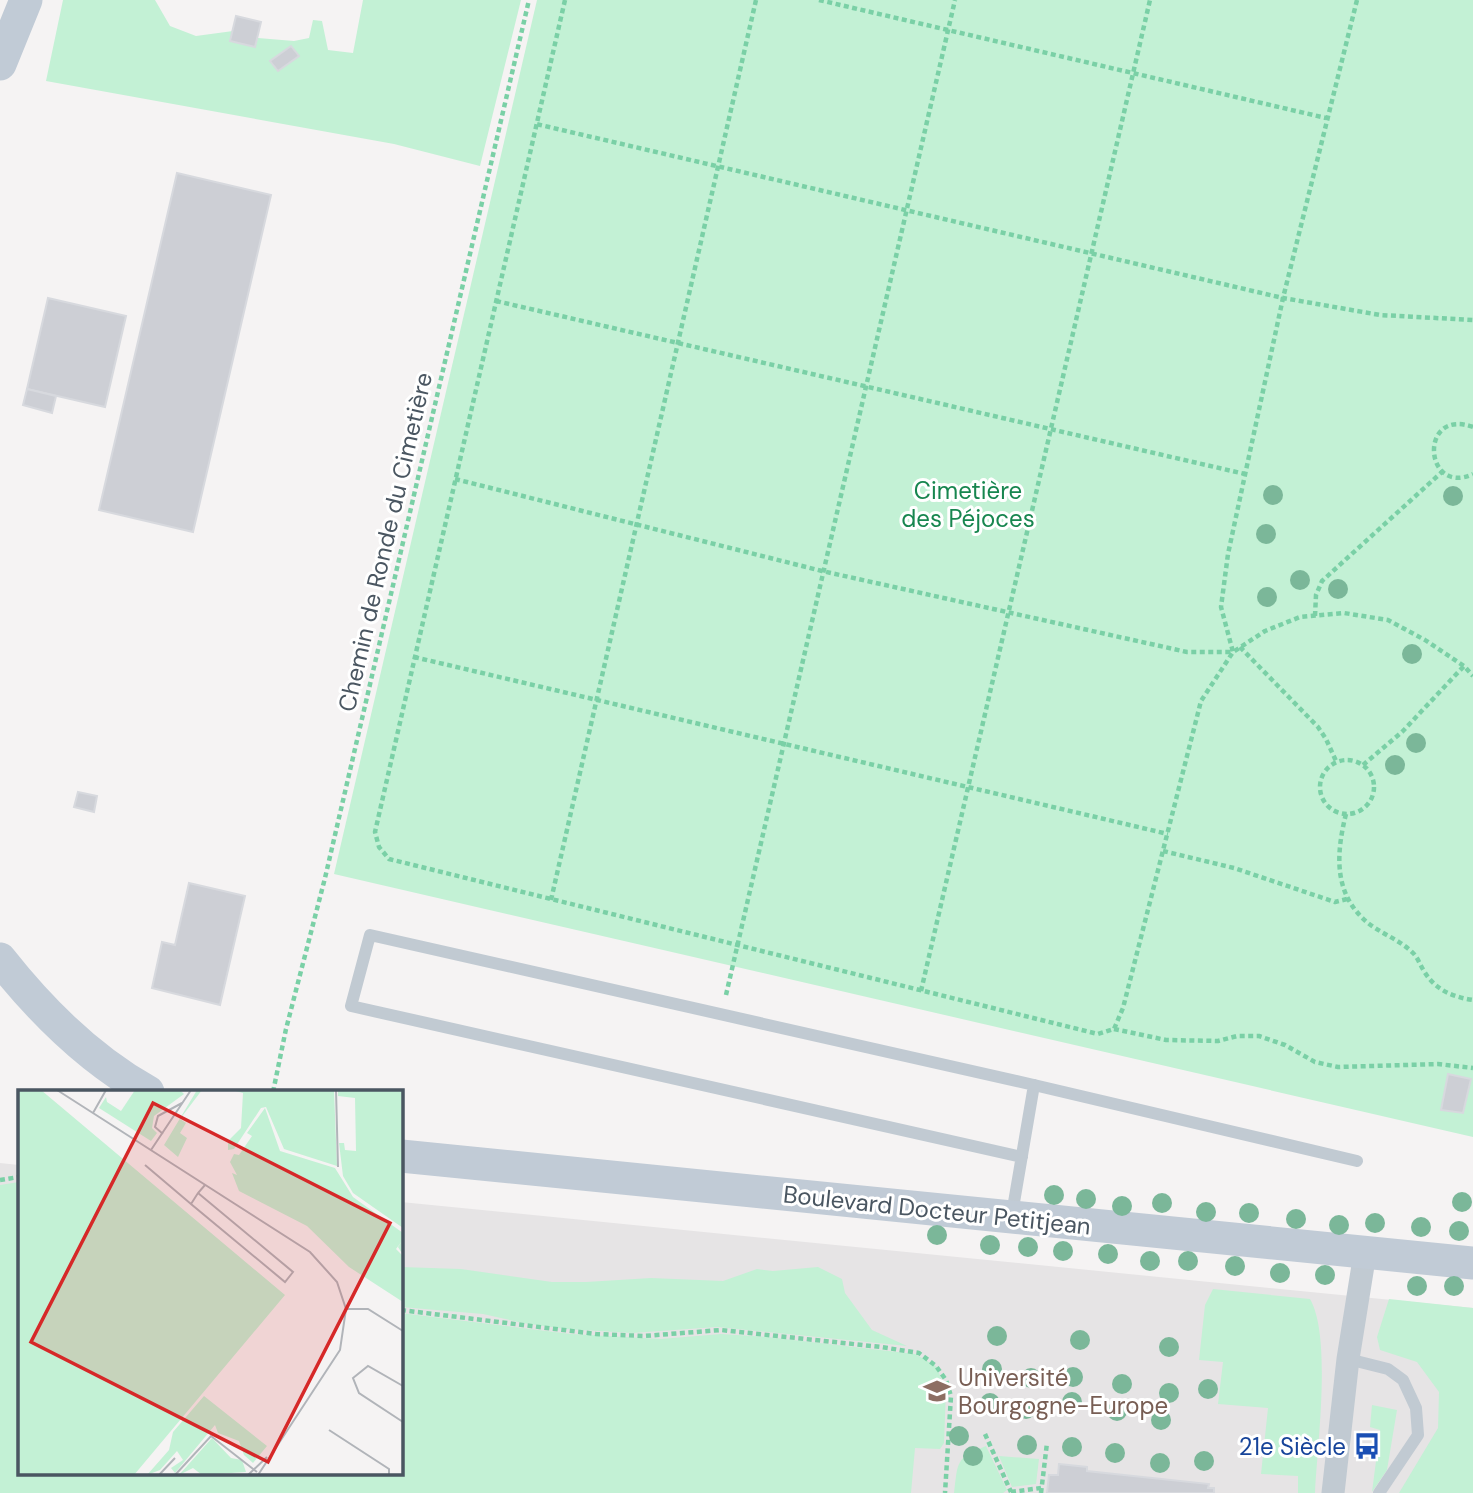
<svg xmlns="http://www.w3.org/2000/svg" width="1473" height="1493" viewBox="0 0 1473 1493" font-family="'DM Sans',sans-serif">
<rect width="100%" height="100%" fill="#f5f3f3"/>
<polygon fill="#e6e4e5" points="0,1163 19,1165 19,1474 401,1474 401,1202 1473,1308 1473,1493 0,1493"/>
<g fill="#c3f1d5">
<polygon points="63,0 155,0 170,26 196,36 233,31 231,41 255,47 258,38 294,41 309,38 313,20 322,21 328,50 353,53 363,0 521,0 480,166 394,144 46,81"/>
<polygon points="537,0 1473,0 1473,1137 334,874"/>
<polygon points="19,1182 19,1474 401,1474 401,1313 571,1334 661,1339 721,1334 767,1337 915,1354 936,1366 946,1390 944,1443 940,1449 915,1448 911,1493 0,1493 0,1185"/>
<polygon points="401,1267 461,1269 552,1282 586,1282 651,1278 723,1281 757,1269 773,1271 818,1267 842,1279 845,1293 872,1330 907,1346 717,1327 632,1333 565,1329 523,1323 483,1314 401,1307"/>
<path d="M1213 1289 1310 1299C1332 1337 1317 1447 1315 1493H1278H1298V1476L1261 1474 1268 1408 1218 1404 1223 1362 1199 1360 1205 1305Z"/>
<polygon points="1389,1299 1473,1308 1473,1493 1399,1493 1438,1428 1439,1392 1417,1362 1380,1350 1377,1337"/>
<polygon points="1372,1405 1397,1410 1387,1470 1372,1492 1380,1430 1370,1427"/>
<path d="M986 1446 1007 1490 1003 1493H954C958 1462 955 1458 986 1446Z"/>
<polygon points="999,1456 1039,1459 1036,1484 1012,1487"/>
</g>
<g fill="#cdcfd5" stroke="#d7d9de" stroke-width="2">
<polygon points="236,16 261,22 255,47 230,41"/>
<polygon points="291,46 299,56 278,71 270,61"/>
<polygon points="177,173 271,195 193,532 99,510"/>
<polygon points="48,298 126,316 105,407 27,389"/>
<polygon points="27,389 56,396 52,413 23,405"/>
<polygon points="78,792 97,796 94,812 74,807"/>
<polygon points="189,883 245,896 220,1005 152,988 162,942 175,945"/>
<polygon points="1448,1074 1471,1079 1463,1113 1441,1110"/>
<polygon points="1059,1464 1087,1467 1087,1471 1209,1484 1208,1488 1214,1488 1214,1493 1047,1493 1049,1475 1058,1475"/>
</g>
<g fill="none" stroke-linecap="round" stroke-linejoin="round">
<g stroke="#7ad0a6" stroke-width="4.5" stroke-dasharray="5 3.5" stroke-linecap="butt">
<polyline points="565,0 375,832 379,847 389,859 1098,1034 1114,1029 1123,1008 1201,701 1233,652 1265,631 1300,617 1344,613 1388,620 1425,640 1464,666 1473,676"/>
<polyline points="819,0 1326,118"/>
<polyline points="1357,0 1283,298 1380,315 1473,320"/>
<polyline points="496,301 1245,474"/>
<path d="M1473 427C1418 407 1424 497 1473 474"/>
<polyline points="455,479 822,571 1187,652 1233,652 1221,607 1228,554 1283,298 536,124"/>
<polyline points="1315,616 1316,595 1322,581 1443,471"/>
<polyline points="1240,647 1318,727 1326,739 1336,761"/>
<polyline points="414,657 1168,834"/>
<circle cx="1347" cy="787" r="27"/>
<polyline points="1363,765 1402,732 1464,666"/>
<path d="M1346 814C1336 854 1333 894 1368 923 1382 934 1400 940 1413 953 1418 958 1420 965 1424 971 1435 990 1453 997 1473 1000"/>
<polyline points="1163,851 1234,868 1335,902 1347,899"/>
<polyline points="551,900 756,0"/>
<polyline points="921,991 1150,0"/>
<polyline points="726,995 955,0"/>
<polyline points="1114,1029 1166,1040 1218,1041 1237,1036 1259,1036 1285,1045 1315,1062 1338,1067 1438,1064 1473,1068"/>
<polyline points="273,1092 286,1029 325,878 529,0"/>
<polyline points="0,1180 19,1177"/>
<polyline points="401,1310 596,1334 644,1336 721,1330 881,1347 919,1353 936,1366 946,1380 951,1396 945,1493"/>
<polyline points="985,1434 1011,1492"/>
<polyline points="1011,1492 1041,1488"/>
<polyline points="1041,1493 1047,1443"/>
</g>
<g stroke="#c1cad2" stroke-width="12">
<polyline points="1034,1085 1357,1161"/>
<polyline points="1012,1214 1034,1085 370,935 351,1006 1022,1157"/>
<polyline points="1348,1359 1388,1369 1403,1380 1416,1408 1418,1435 1379,1493"/>
</g>
<polyline stroke="#c1cad2" stroke-width="23" points="1333,1493 1348,1359 1365,1253"/>
<g stroke="#c1cbd6" stroke-width="33">
<polyline points="0,64 26,0"/>
<path d="M0 959C41 1011 89 1059 148 1092"/>
<polyline points="401,1156 1473,1263"/>
</g>
</g>
<g fill="#7bb799">
<circle cx="1273" cy="495" r="10"/>
<circle cx="1453" cy="496" r="10"/>
<circle cx="1266" cy="534" r="10"/>
<circle cx="1300" cy="580" r="10"/>
<circle cx="1338" cy="589" r="10"/>
<circle cx="1267" cy="597" r="10"/>
<circle cx="1412" cy="654" r="10"/>
<circle cx="1416" cy="743" r="10"/>
<circle cx="1395" cy="765" r="10"/>
<circle cx="1054" cy="1195" r="10"/>
<circle cx="1086" cy="1199" r="10"/>
<circle cx="1462" cy="1202" r="10"/>
<circle cx="1162" cy="1203" r="10"/>
<circle cx="1122" cy="1206" r="10"/>
<circle cx="1206" cy="1212" r="10"/>
<circle cx="1249" cy="1213" r="10"/>
<circle cx="1296" cy="1219" r="10"/>
<circle cx="1375" cy="1223" r="10"/>
<circle cx="1339" cy="1225" r="10"/>
<circle cx="1421" cy="1227" r="10"/>
<circle cx="1459" cy="1231" r="10"/>
<circle cx="937" cy="1235" r="10"/>
<circle cx="990" cy="1245" r="10"/>
<circle cx="1028" cy="1247" r="10"/>
<circle cx="1063" cy="1251" r="10"/>
<circle cx="1108" cy="1254" r="10"/>
<circle cx="1150" cy="1261" r="10"/>
<circle cx="1188" cy="1261" r="10"/>
<circle cx="1235" cy="1266" r="10"/>
<circle cx="1280" cy="1273" r="10"/>
<circle cx="1325" cy="1275" r="10"/>
<circle cx="1417" cy="1286" r="10"/>
<circle cx="1454" cy="1286" r="10"/>
<circle cx="997" cy="1336" r="10"/>
<circle cx="1080" cy="1340" r="10"/>
<circle cx="1169" cy="1347" r="10"/>
<circle cx="992" cy="1369" r="10"/>
<circle cx="1073" cy="1377" r="10"/>
<circle cx="1031" cy="1378" r="10"/>
<circle cx="1122" cy="1384" r="10"/>
<circle cx="1208" cy="1389" r="10"/>
<circle cx="1169" cy="1393" r="10"/>
<circle cx="1072" cy="1402" r="10"/>
<circle cx="990" cy="1403" r="10"/>
<circle cx="1026" cy="1409" r="10"/>
<circle cx="1117" cy="1411" r="10"/>
<circle cx="1161" cy="1420" r="10"/>
<circle cx="959" cy="1436" r="10"/>
<circle cx="1027" cy="1445" r="10"/>
<circle cx="1072" cy="1447" r="10"/>
<circle cx="1115" cy="1453" r="10"/>
<circle cx="973" cy="1456" r="10"/>
<circle cx="1204" cy="1461" r="10"/>
<circle cx="1160" cy="1463" r="10"/>
</g>
<defs>
<symbol id="university-bare" viewBox="-9 -9 18 18"><path d="M0-5L7-2L0 1L-7-2ZM-4 1L0 2.5L4 1V4Q0 6-4 4Z" fill="#8d6e63" stroke="#fff" stroke-width="2.5" paint-order="stroke"/></symbol>
<symbol id="bus-bare" viewBox="-9 -9 18 18"><path d="M-5-6H5V4H4V6H2V4H-2V6H-4V4H-5ZM-3.5-4V0h7V-4ZM-3.5 1.2v1.5H-2V1.2ZM2 1.2v1.5H3.5V1.2Z" fill="#1a4fb4" stroke="#fff" stroke-width="2.5" paint-order="stroke"/></symbol>
</defs>
<g fill-rule="evenodd">
<use href="#university-bare" x="918" y="1372" width="38" height="38"/>
<use href="#bus-bare" x="1348" y="1427" width="38" height="38"/>
</g>
<g text-anchor="middle" dominant-baseline="central" stroke-width="6" stroke-linejoin="round" paint-order="stroke">
<g font-size="24" fill="#17864f" stroke="#fff">
<text x="968" y="490">Cimetière<tspan x="968" dy="28">des Péjoces</tspan></text>
</g>
<g font-size="24" fill="#4a5661" stroke="#fff">
<text transform="translate(385 542) rotate(-77)">Chemin de Ronde du Cimetière</text>
<text transform="translate(937 1210) rotate(6)">Boulevard Docteur Petitjean</text>
</g>
<g font-size="24" fill="#785e54" stroke="#fff" text-anchor="start">
<text x="958" y="1377">Université<tspan x="958" dy="28">Bourgogne-Europe</tspan></text>
</g>
<g font-size="24" fill="#164399" stroke="#fff" text-anchor="end">
<text x="1346" y="1446">21e Siècle</text>
</g>
</g>
<g transform="translate(18 1090)">
<rect width="385" height="385" fill="#f5f3f3"/>
<path d="M0 0H23L267 205 116 385H0ZM117 0H162L166 4 136 26 134 38 139 43 133 51 81 18 88 7 89 12 103 21ZM179 0H184L162 29 168 33 162 43 169 48 160 67 146 55ZM214 0H316L319 76 266 59 248 17 243 18 216 59 210 60V51L223 38 225 3ZM320 0H385V138L335 103 325 86 321 53H326L327 60 338 61 337 8 320 6ZM247 18 262 61 317 78 335 107 385 143V165L380 157 384 151 378 159 385 166V212L331 177 289 136 221 101 214 83 219 85 212 72 216 64 221 65 234 46 229 43ZM186 306 249 356 235 373 226 365 221 351 200 343 197 335 157 383 153 378 165 370 159 361 142 380 129 385 151 360 155 342ZM194 348 213 368 224 370 228 382 184 385 175 378 161 385Z" fill="#c3f1d5"/>
<path fill="none" stroke="#b1b4b9" stroke-width="2" d="M39 0 292 162 319 192 328 219 322 260 240 385M318 0 320 77M75 23 88 0M145 44 137 37 140 26 164 13M133 60 173 0M127 75 173 114M180 103 275 182 267 192 173 114 180 103 187 95M328 219H350L385 241M385 296 350 276 335 288 341 303 385 332M311 340 371 379V385M141 385 157 368M157 385 193 346 239 382M230 385 249 367"/>
<path fill="#d62828" fill-opacity="0.15" stroke="#d62828" stroke-width="3.5" d="M135 13 372 133 250 372 13 252Z"/>
<rect width="385" height="385" fill="none" stroke="#4a5661" stroke-width="3.5"/>
</g>
</svg>
